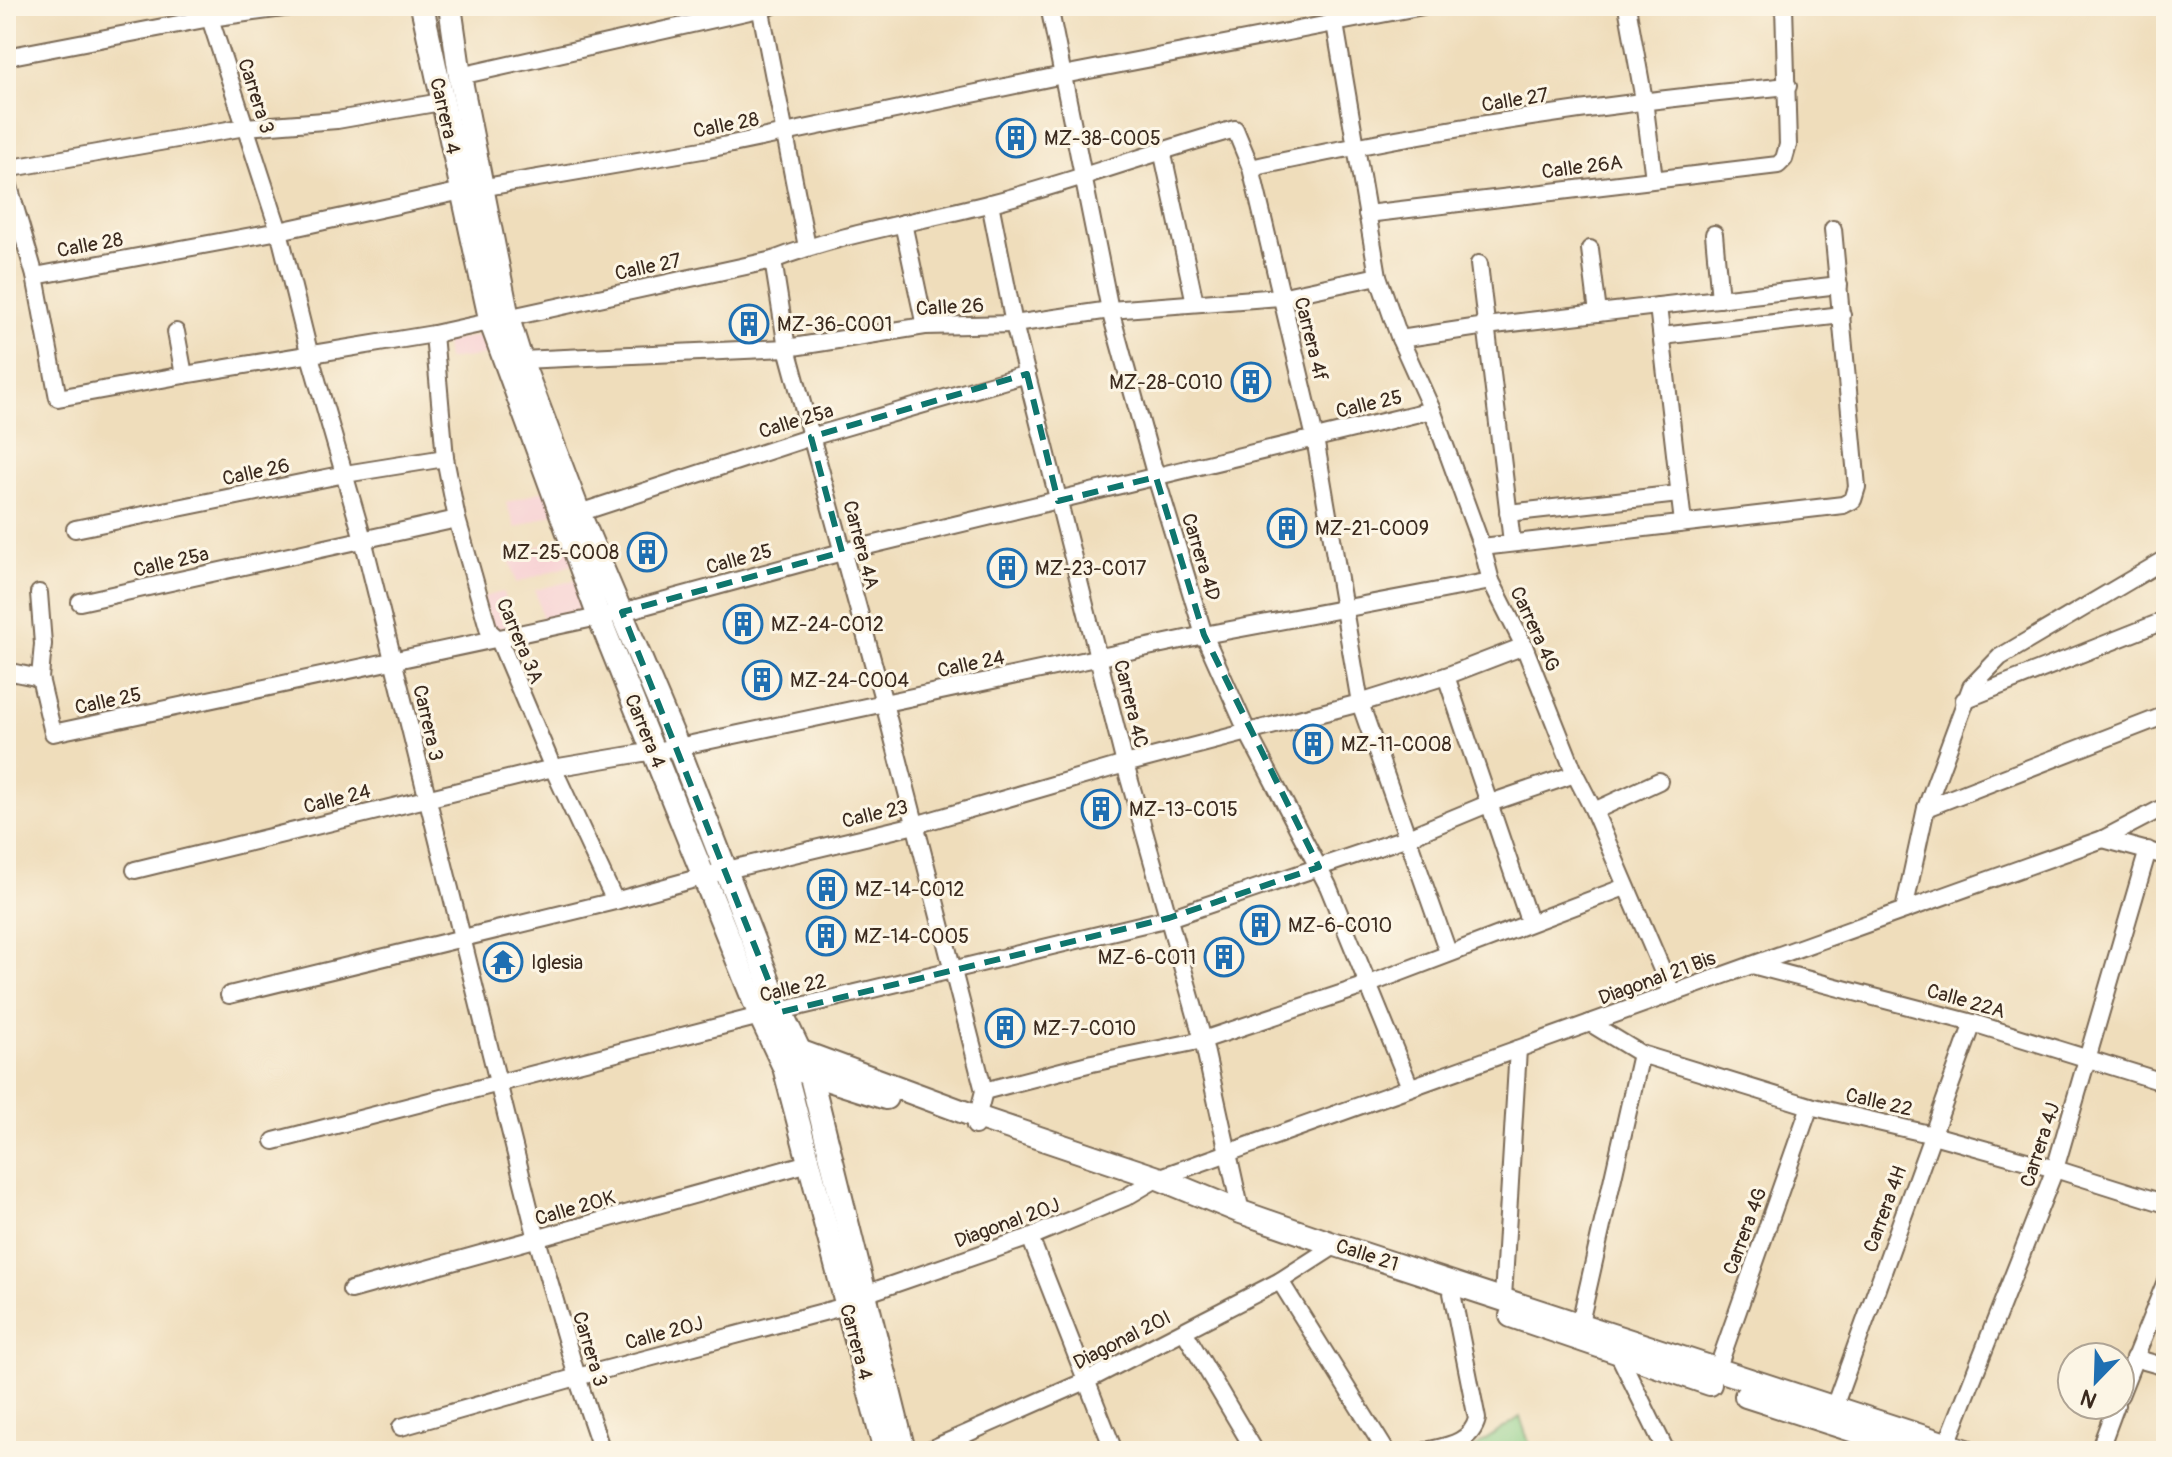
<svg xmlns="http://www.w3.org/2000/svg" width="2172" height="1457" viewBox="0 0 2172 1457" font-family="Pangolin,sans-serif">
<rect width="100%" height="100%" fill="#fcf5e5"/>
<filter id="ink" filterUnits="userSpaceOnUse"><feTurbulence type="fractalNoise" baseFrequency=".0125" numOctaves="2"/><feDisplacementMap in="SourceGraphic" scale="16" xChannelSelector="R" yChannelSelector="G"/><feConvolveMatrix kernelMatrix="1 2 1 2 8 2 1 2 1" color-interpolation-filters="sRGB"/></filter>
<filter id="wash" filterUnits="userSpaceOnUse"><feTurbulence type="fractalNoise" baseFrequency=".006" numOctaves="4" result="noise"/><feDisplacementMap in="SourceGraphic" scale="32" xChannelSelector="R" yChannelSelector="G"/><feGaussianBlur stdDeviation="1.8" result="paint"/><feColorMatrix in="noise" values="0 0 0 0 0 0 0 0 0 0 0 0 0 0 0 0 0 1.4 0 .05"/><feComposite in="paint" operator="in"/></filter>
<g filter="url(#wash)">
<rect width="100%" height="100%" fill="#efddbb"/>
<g fill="#f7cfd3">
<polygon points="482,335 487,355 447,360 445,342"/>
<polygon points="553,487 561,511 516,528 506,503"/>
<polygon points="570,538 578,563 516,583 508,554"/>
<polygon points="583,578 595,609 543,620 535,590"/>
<polygon points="503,592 511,626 492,631 483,597"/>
</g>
<polygon fill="#89cc86" stroke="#627b52" stroke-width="2" points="1520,1417 1532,1451 1469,1451"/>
</g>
<g filter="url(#ink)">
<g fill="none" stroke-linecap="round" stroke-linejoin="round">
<defs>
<g id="street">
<polyline points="206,6 279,231 310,356 363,539 537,1239 577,1377 602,1451"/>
<polyline points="760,6 807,247"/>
<polyline points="1049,6 1110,310 1156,477 1204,635 1247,731 1328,886 1410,1087"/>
<polyline points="1332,6 1378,276 1400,339 1432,410 1482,547 1491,581 1524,646 1575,774 1594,811 1672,993"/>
<polyline points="1627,6 1644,100 1654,179"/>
<polyline points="6,57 210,18 298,6"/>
<polyline points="460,76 772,6"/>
<polyline points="1162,150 1195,303"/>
<path d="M1251 168C1428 129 1608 103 1788 86"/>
<polyline points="6,169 245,127 337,120 441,102"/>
<path d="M6 176 35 276 58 398 184 375 434 334 773 260C843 233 918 222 991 203 1073 182 1153 152 1235 129L1251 168 1315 438 1360 703 1448 952"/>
<polyline points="990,203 1014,324 1125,764 1203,1040 1241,1212"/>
<polyline points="1367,214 1778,165 1784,159 1788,145 1784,6"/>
<polyline points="903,223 925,326"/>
<polyline points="1714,234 1720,299"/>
<polyline points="1590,249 1598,313"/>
<polyline points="773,260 787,348 884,703 984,1091 975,1126"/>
<polyline points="1479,264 1512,542"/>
<polyline points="35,276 279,231 462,191 708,149 1063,75 1423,6"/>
<polyline points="1658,306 1683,523"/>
<polyline points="176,332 184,375"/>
<polyline points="434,334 445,458 457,519 489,631 499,640 553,768 615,901"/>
<polyline points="1662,336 1842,315"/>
<polyline points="1400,339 1486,326 1839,285"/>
<polyline points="521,360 787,348 925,326 1014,324 1110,310 1280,297 1378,276"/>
<polyline points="579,513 811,437 1027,374"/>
<polyline points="1508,513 1679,494"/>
<polyline points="75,529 345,474 445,458"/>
<polyline points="1482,547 1843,505 1853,500 1857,487 1833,229"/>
<polyline points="39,593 43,644 40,678 53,733 622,612 842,552 1432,410"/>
<polyline points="80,602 457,519"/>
<polyline points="6,671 40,678"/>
<polyline points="1446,676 1529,921"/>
<polyline points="1964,700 2166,620"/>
<polyline points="1926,808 2166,715"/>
<polyline points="1594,811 1659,781"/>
<polyline points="2103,839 2166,856"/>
<polyline points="135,870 553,768 678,747 1204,635 1491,581"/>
<polyline points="1904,910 1926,808 1971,687 2000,657 2166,559"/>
<polyline points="1752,965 1973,1023 2166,1083"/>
<polyline points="229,995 615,901 727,870 915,825 1125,764 1360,703 1446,676 1524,646"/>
<polyline points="1590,1023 1641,1054 1810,1106 1933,1135 2055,1169 2166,1204"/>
<polyline points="984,1091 1092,1063 1203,1040 1367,985 1625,887"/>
<polyline points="274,1141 760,1016 1169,918 1408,837 1490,803 1575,774"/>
<polyline points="1030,1237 1114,1451"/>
<polyline points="1280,1281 1386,1451"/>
<polyline points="351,1290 809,1163"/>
<polyline points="865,1294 1030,1237 1126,1197 1158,1178 2103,839 2166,806"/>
<polyline points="1503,1298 1518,1049"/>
<polyline points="1580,1323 1641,1054"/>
<polyline points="1184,1331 1255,1451"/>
<polyline points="1615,1347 1666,1451"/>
<polyline points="2134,1358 2166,1367"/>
<polyline points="1717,1370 1810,1106"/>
<polyline points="2120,1395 2166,1281"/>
<polyline points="1834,1407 1973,1023"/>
<polyline points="401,1427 577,1377 846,1306"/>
<polyline points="1947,1444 2055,1169 2148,850"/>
<polyline points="927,1451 1088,1380 1280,1281 1336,1245"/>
<path d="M1426 1451C1447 1446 1471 1443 1477 1419L1452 1293"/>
<polyline points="2099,1451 2116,1405"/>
</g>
<g id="secondary">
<polyline points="422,6 491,323 599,617 760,1016 784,1067 885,1451"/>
<polyline points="450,6 460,76 508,318 521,360 579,513 678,747 781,1012 810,1073 904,1451"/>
<polyline points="791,1048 980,1118 1158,1178 1241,1212 1336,1245 1967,1451"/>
<polyline points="801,1071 886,1098"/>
<polyline points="1511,1316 1710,1384"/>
<polyline points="1746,1396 1917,1451"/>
</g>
</defs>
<use href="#street" stroke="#7a6955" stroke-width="20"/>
<use href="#secondary" stroke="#7a6955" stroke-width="26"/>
<use href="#street" stroke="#fff" stroke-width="16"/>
<use href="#secondary" stroke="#fff" stroke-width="22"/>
</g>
</g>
<path fill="none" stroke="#0f766e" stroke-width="6" stroke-dasharray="16 10" stroke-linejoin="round" d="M1027 374 1058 501 1156 477 1204 635 1319 867 1169 918 781 1012 622 612 842 552 811 437Z"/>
<defs>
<symbol id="building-ring" viewBox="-11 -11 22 22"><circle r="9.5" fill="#fcf5e5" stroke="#1f6fb2" stroke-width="1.5"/><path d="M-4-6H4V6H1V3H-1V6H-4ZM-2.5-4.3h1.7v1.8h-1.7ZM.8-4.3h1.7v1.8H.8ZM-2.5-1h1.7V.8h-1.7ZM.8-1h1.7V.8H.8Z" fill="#1f6fb2"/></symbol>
<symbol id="temple-ring" viewBox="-11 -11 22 22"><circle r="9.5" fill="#fcf5e5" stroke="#1f6fb2" stroke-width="1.5"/><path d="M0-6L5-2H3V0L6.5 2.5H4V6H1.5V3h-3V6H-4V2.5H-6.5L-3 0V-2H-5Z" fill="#1f6fb2"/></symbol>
</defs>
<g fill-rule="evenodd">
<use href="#building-ring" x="994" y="116" width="44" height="44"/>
<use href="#building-ring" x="727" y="302" width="44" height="44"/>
<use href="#building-ring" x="1229" y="360" width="44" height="44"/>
<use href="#building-ring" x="1265" y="506" width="44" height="44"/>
<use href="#building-ring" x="625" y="530" width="44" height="44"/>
<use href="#building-ring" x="985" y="546" width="44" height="44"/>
<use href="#building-ring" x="721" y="602" width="44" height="44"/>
<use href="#building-ring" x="740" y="658" width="44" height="44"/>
<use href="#building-ring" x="1291" y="722" width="44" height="44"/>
<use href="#building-ring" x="1079" y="787" width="44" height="44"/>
<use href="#building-ring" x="805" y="867" width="44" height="44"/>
<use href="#building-ring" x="1238" y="903" width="44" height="44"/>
<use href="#building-ring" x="804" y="914" width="44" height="44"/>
<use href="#building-ring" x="1202" y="935" width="44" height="44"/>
<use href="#temple-ring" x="481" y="940" width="44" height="44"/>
<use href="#building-ring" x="983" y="1006" width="44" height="44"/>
</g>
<g text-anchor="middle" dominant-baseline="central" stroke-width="6" stroke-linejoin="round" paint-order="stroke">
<g font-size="20" fill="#3b2a1e" stroke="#fcf5e5">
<text transform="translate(256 96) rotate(72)">Carrera 3</text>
<text transform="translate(1515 100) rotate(-9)">Calle 27</text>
<text transform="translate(445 116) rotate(77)">Carrera 4</text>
<text transform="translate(726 125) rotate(-11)">Calle 28</text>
<text transform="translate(1582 167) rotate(-7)">Calle 26A</text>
<text transform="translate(90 245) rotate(-10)">Calle 28</text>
<text transform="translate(648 267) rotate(-12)">Calle 27</text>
<text transform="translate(950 307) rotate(-3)">Calle 26</text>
<text transform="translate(1311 339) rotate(76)">Carrera 4f</text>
<text transform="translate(1369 404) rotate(-13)">Calle 25</text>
<text transform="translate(796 421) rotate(-17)">Calle 25a</text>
<text transform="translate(256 472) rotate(-12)">Calle 26</text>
<text transform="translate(861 545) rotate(75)">Carrera 4A</text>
<text transform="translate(1201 557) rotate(73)">Carrera 4D</text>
<text transform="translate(739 559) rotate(-15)">Calle 25</text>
<text transform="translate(171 562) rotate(-13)">Calle 25a</text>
<text transform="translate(1535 629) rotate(65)">Carrera 4G</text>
<text transform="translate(520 641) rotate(67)">Carrera 3A</text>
<text transform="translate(971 664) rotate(-12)">Calle 24</text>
<text transform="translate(108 701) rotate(-12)">Calle 25</text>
<text transform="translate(1131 704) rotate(76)">Carrera 4C</text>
<text transform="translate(428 723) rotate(77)">Carrera 3</text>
<text transform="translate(645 731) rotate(68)">Carrera 4</text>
<text transform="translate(337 799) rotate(-14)">Calle 24</text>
<text transform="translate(875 814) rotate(-13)">Calle 23</text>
<text transform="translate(1657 978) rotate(-20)">Diagonal 21 Bis</text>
<text transform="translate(793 988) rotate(-13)">Calle 22</text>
<text transform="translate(1966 1001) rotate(16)">Calle 22A</text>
<text transform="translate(1879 1102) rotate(13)">Calle 22</text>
<text transform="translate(2040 1145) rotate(-72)">Carrera 4J</text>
<text transform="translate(575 1208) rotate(-16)">Calle 20K</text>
<text transform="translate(1885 1209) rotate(-70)">Carrera 4H</text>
<text transform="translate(1007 1223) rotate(-20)">Diagonal 20J</text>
<text transform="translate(1745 1231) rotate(-70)">Carrera 4G</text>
<text transform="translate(1367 1255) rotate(18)">Calle 21</text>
<text transform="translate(664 1333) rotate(-15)">Calle 20J</text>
<text transform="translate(1122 1340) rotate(-27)">Diagonal 20I</text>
<text transform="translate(856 1342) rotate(75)">Carrera 4</text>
<text transform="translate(590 1349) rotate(73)">Carrera 3</text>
</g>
<g font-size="20" fill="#3b2a1e" stroke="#fcf5e5" text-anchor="start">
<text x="1044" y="138">MZ-38-C005</text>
<text x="777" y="324">MZ-36-C001</text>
<text x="1223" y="382" text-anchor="end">MZ-28-C010</text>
<text x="1315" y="528">MZ-21-C009</text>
<text x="619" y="552" text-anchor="end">MZ-25-C008</text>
<text x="1035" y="568">MZ-23-C017</text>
<text x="771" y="624">MZ-24-C012</text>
<text x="790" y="680">MZ-24-C004</text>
<text x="1341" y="744">MZ-11-C008</text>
<text x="1129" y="809">MZ-13-C015</text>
<text x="855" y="889">MZ-14-C012</text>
<text x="1288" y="925">MZ-6-C010</text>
<text x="854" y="936">MZ-14-C005</text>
<text x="1196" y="957" text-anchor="end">MZ-6-C011</text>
<text x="531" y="962">Iglesia</text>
<text x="1033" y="1028">MZ-7-C010</text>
</g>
</g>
<rect width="2172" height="1457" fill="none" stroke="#fcf5e5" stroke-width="32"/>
<g transform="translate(2096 1381) rotate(203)"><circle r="38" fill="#fcf5e5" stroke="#afa495" stroke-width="2"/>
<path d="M0-6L14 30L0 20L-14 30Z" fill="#1f6fb2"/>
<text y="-12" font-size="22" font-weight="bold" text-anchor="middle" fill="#3b2a1e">N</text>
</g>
</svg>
